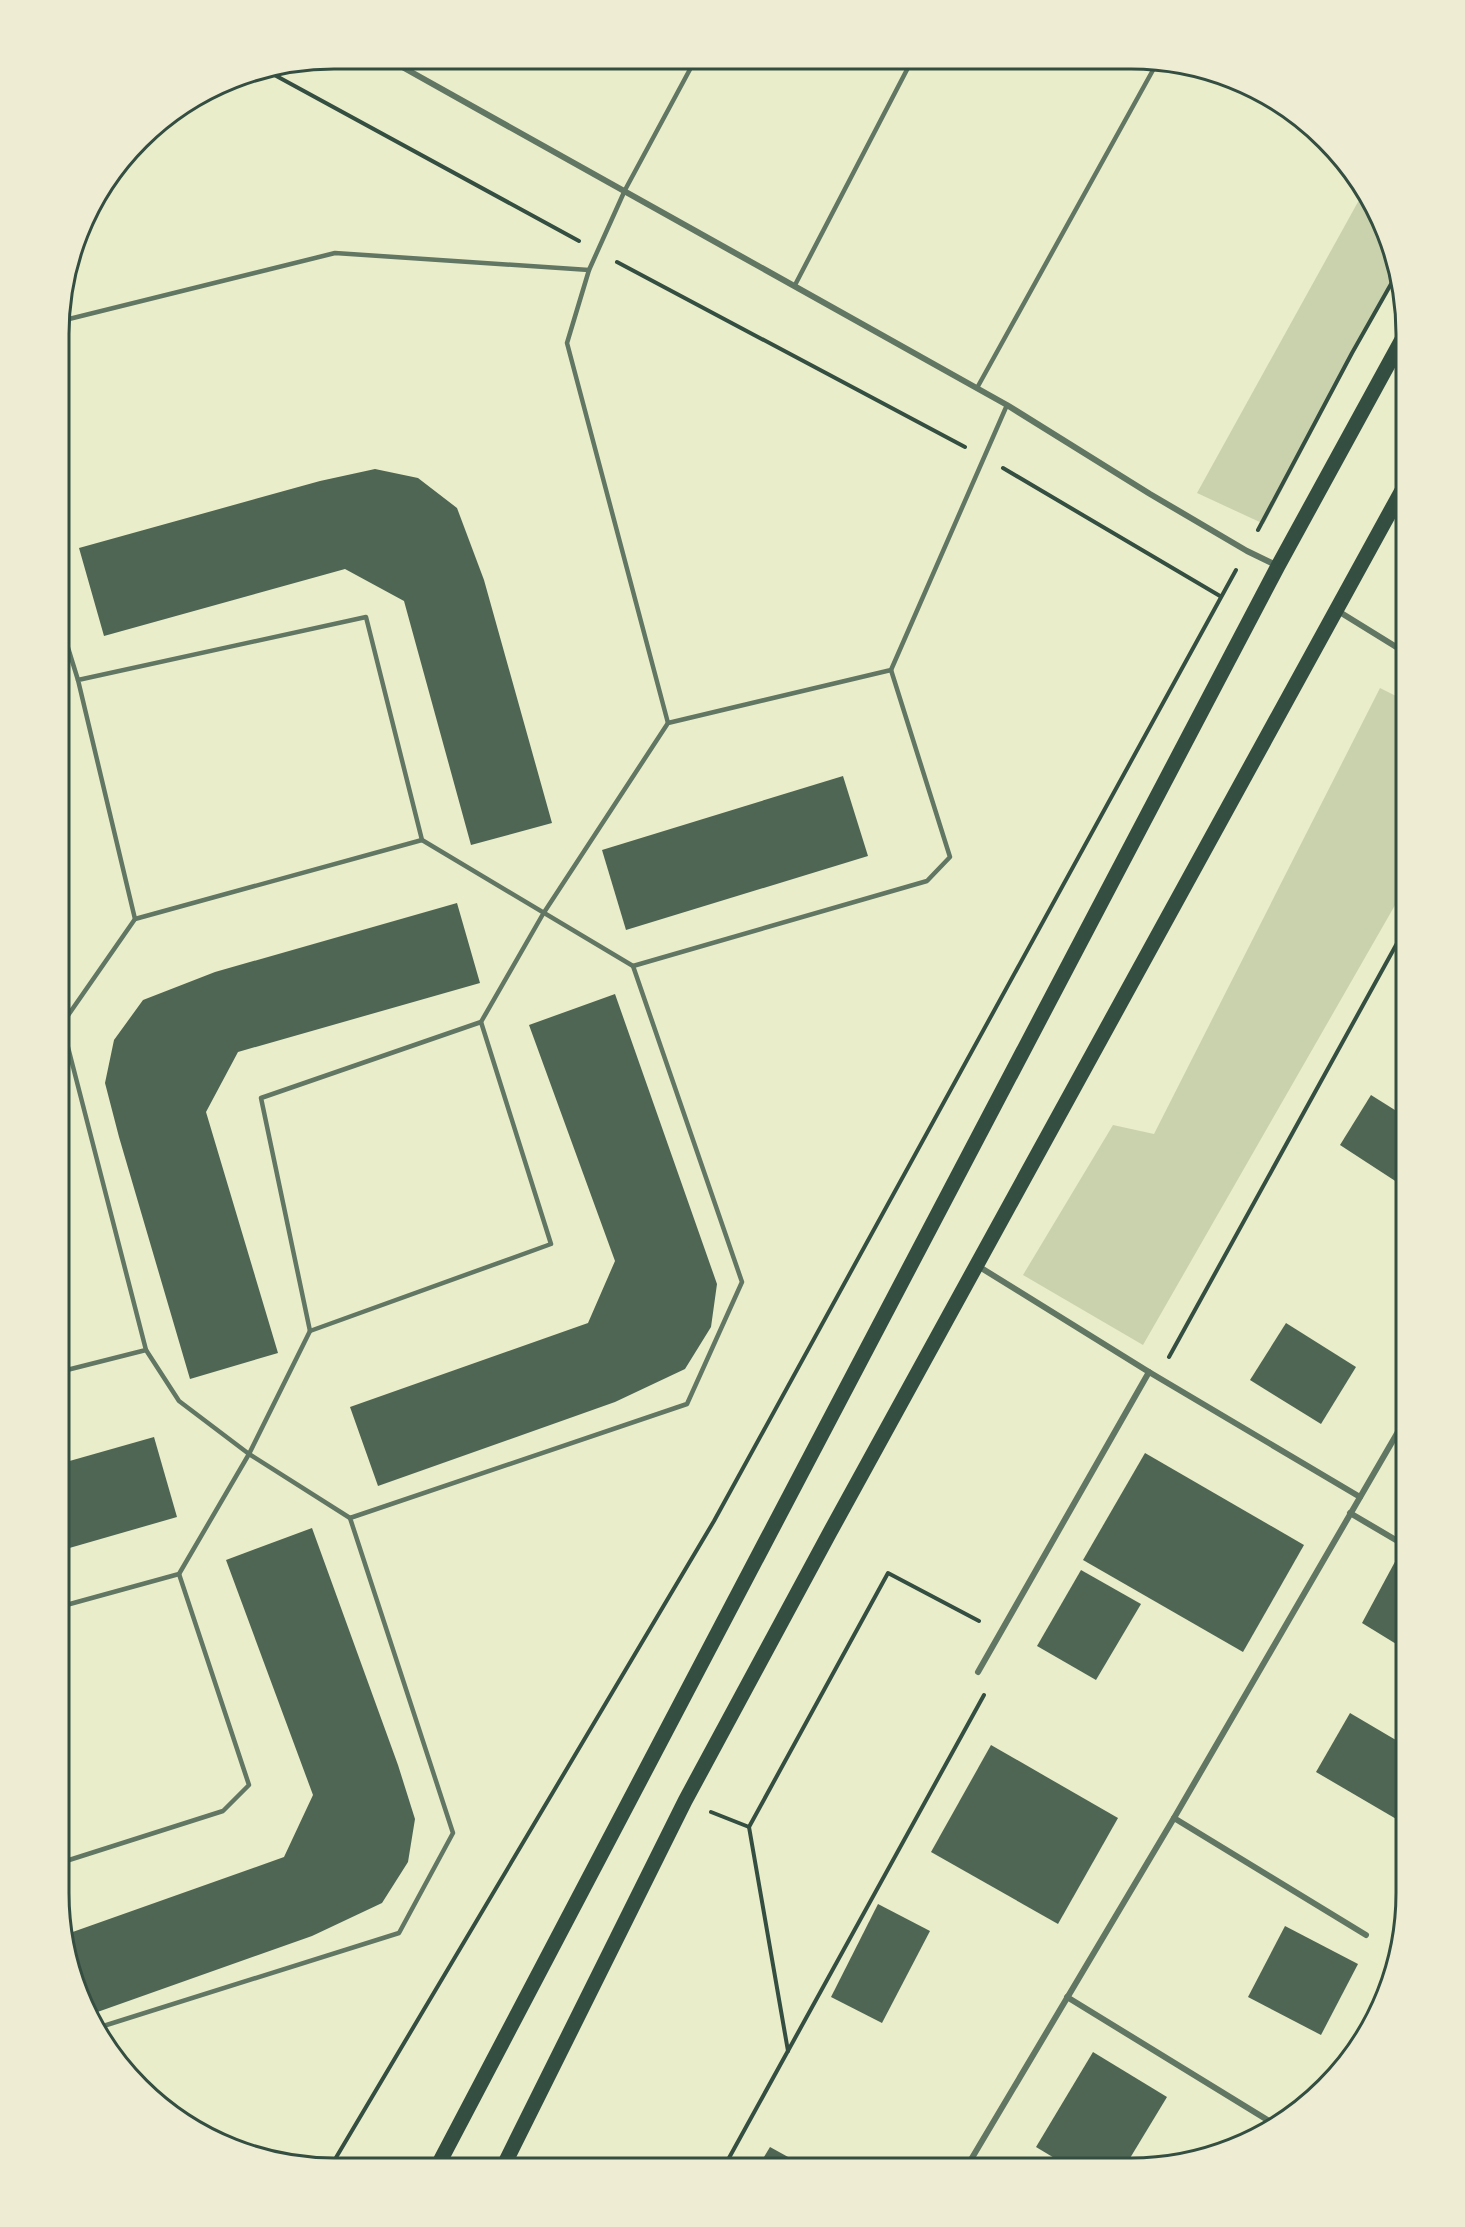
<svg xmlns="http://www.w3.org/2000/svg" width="1465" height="2227" viewBox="0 0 1465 2227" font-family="'Source Sans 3',sans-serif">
<rect width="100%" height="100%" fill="#e9edc9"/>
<g fill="#cad2ad">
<polygon points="1364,191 1385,229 1395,275 1264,524 1197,493"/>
<polygon points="1380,688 1406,701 1406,886 1143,1345 1023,1275 1113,1125 1154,1134"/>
</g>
<g fill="#4f6655">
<polygon points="375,469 418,478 457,508 484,580 552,823 471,845 404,601 345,569 104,636 79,548 320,481"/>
<polygon points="843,776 868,856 626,930 602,850"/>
<polygon points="457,903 480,983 238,1052 206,1112 278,1353 190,1379 119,1137 105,1083 114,1040 143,1000 215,972"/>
<polygon points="615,994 717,1284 711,1327 685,1369 615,1402 378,1486 350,1407 588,1323 615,1261 529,1025"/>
<polygon points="1371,1095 1406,1117 1406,1188 1340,1145"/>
<polygon points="1286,1323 1356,1367 1321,1424 1250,1380"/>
<polygon points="154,1437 177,1517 59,1551 59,1464"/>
<polygon points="1145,1453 1304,1545 1243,1652 1083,1560"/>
<polygon points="312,1528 398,1765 415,1819 408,1862 382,1903 312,1936 89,2015 80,1998 67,1934 284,1857 313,1795 226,1560"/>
<polygon points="1397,1558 1406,1564 1406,1650 1362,1623"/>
<polygon points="1081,1570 1141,1604 1096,1680 1037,1646"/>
<polygon points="1350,1713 1406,1746 1406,1806 1398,1820 1316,1772"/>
<polygon points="991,1745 1118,1818 1058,1924 931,1852"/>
<polygon points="878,1904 930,1931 882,2023 831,1997"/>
<polygon points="1285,1926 1358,1964 1321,2035 1248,1997"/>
<polygon points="1093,2052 1167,2097 1124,2168 1071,2168 1036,2147"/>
<polygon points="770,2147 808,2168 758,2167"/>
</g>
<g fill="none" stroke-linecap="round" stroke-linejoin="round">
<g stroke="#344e41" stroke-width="4">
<polyline points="269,72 579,241"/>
<polyline points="617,262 965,447"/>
<polyline points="1003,468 1220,596"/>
<polyline points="1258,530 1352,353 1395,277"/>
<polyline points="1169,1357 1406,927"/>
<polyline points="711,1812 749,1827 888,1573 979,1621"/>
<polyline points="749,1827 788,2051"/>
<polyline points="331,2166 714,1521 1236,570"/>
<polyline points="724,2167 984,1695"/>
</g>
<g stroke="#617663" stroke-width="4.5">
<polyline points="795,285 912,60"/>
<polyline points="61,321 335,253 589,270"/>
<polyline points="977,388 1158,61"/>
<polyline points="60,622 78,680"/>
<polyline points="668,723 567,343 589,270 625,190 695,60"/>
<polyline points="135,919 422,840"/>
<polyline points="310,1331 261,1098 481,1022"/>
<polyline points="146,1350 179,1401 249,1454 350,1518"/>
<polyline points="59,1372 146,1350 62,1024 135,919 78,680 366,617 422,840 633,966"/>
<polyline points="59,1607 179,1574 249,1454 310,1331 551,1244 481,1022 543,914 668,723 891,670 1007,405"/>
<polyline points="59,1855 66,1861 223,1811 249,1785 179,1574"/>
<polyline points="97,2028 399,1933 453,1833 350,1518 687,1404 742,1282 633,966 927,881 950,857 891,670"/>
</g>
<g stroke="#617663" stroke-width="6">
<polyline points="388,59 1007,405 1150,494 1247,551 1278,566"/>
<polyline points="1338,611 1406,653"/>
<polyline points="978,1266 1149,1372 978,1672"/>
<polyline points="1149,1372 1360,1497"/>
<polyline points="1350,1513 1406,1546"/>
<polyline points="1174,1818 1366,1935"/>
<polyline points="1067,1997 1274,2124"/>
<polyline points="966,2168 1174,1818 1406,1418"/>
</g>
<g stroke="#344e41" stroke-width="15">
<polyline points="437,2167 1278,566 1406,332"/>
<polyline points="503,2167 685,1801 829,1534 1406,483"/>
</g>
</g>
<path d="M0 0H1465V2227H0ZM334 69H1131A265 265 0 0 1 1396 334V1893A265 265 0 0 1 1131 2158H334A265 265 0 0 1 69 1893V334A265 265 0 0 1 334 69Z" fill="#eeecd3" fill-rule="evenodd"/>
<path fill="none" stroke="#344e41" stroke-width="3" d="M334 69H1131A265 265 0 0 1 1396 334V1893A265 265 0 0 1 1131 2158H334A265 265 0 0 1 69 1893V334A265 265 0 0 1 334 69Z"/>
</svg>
